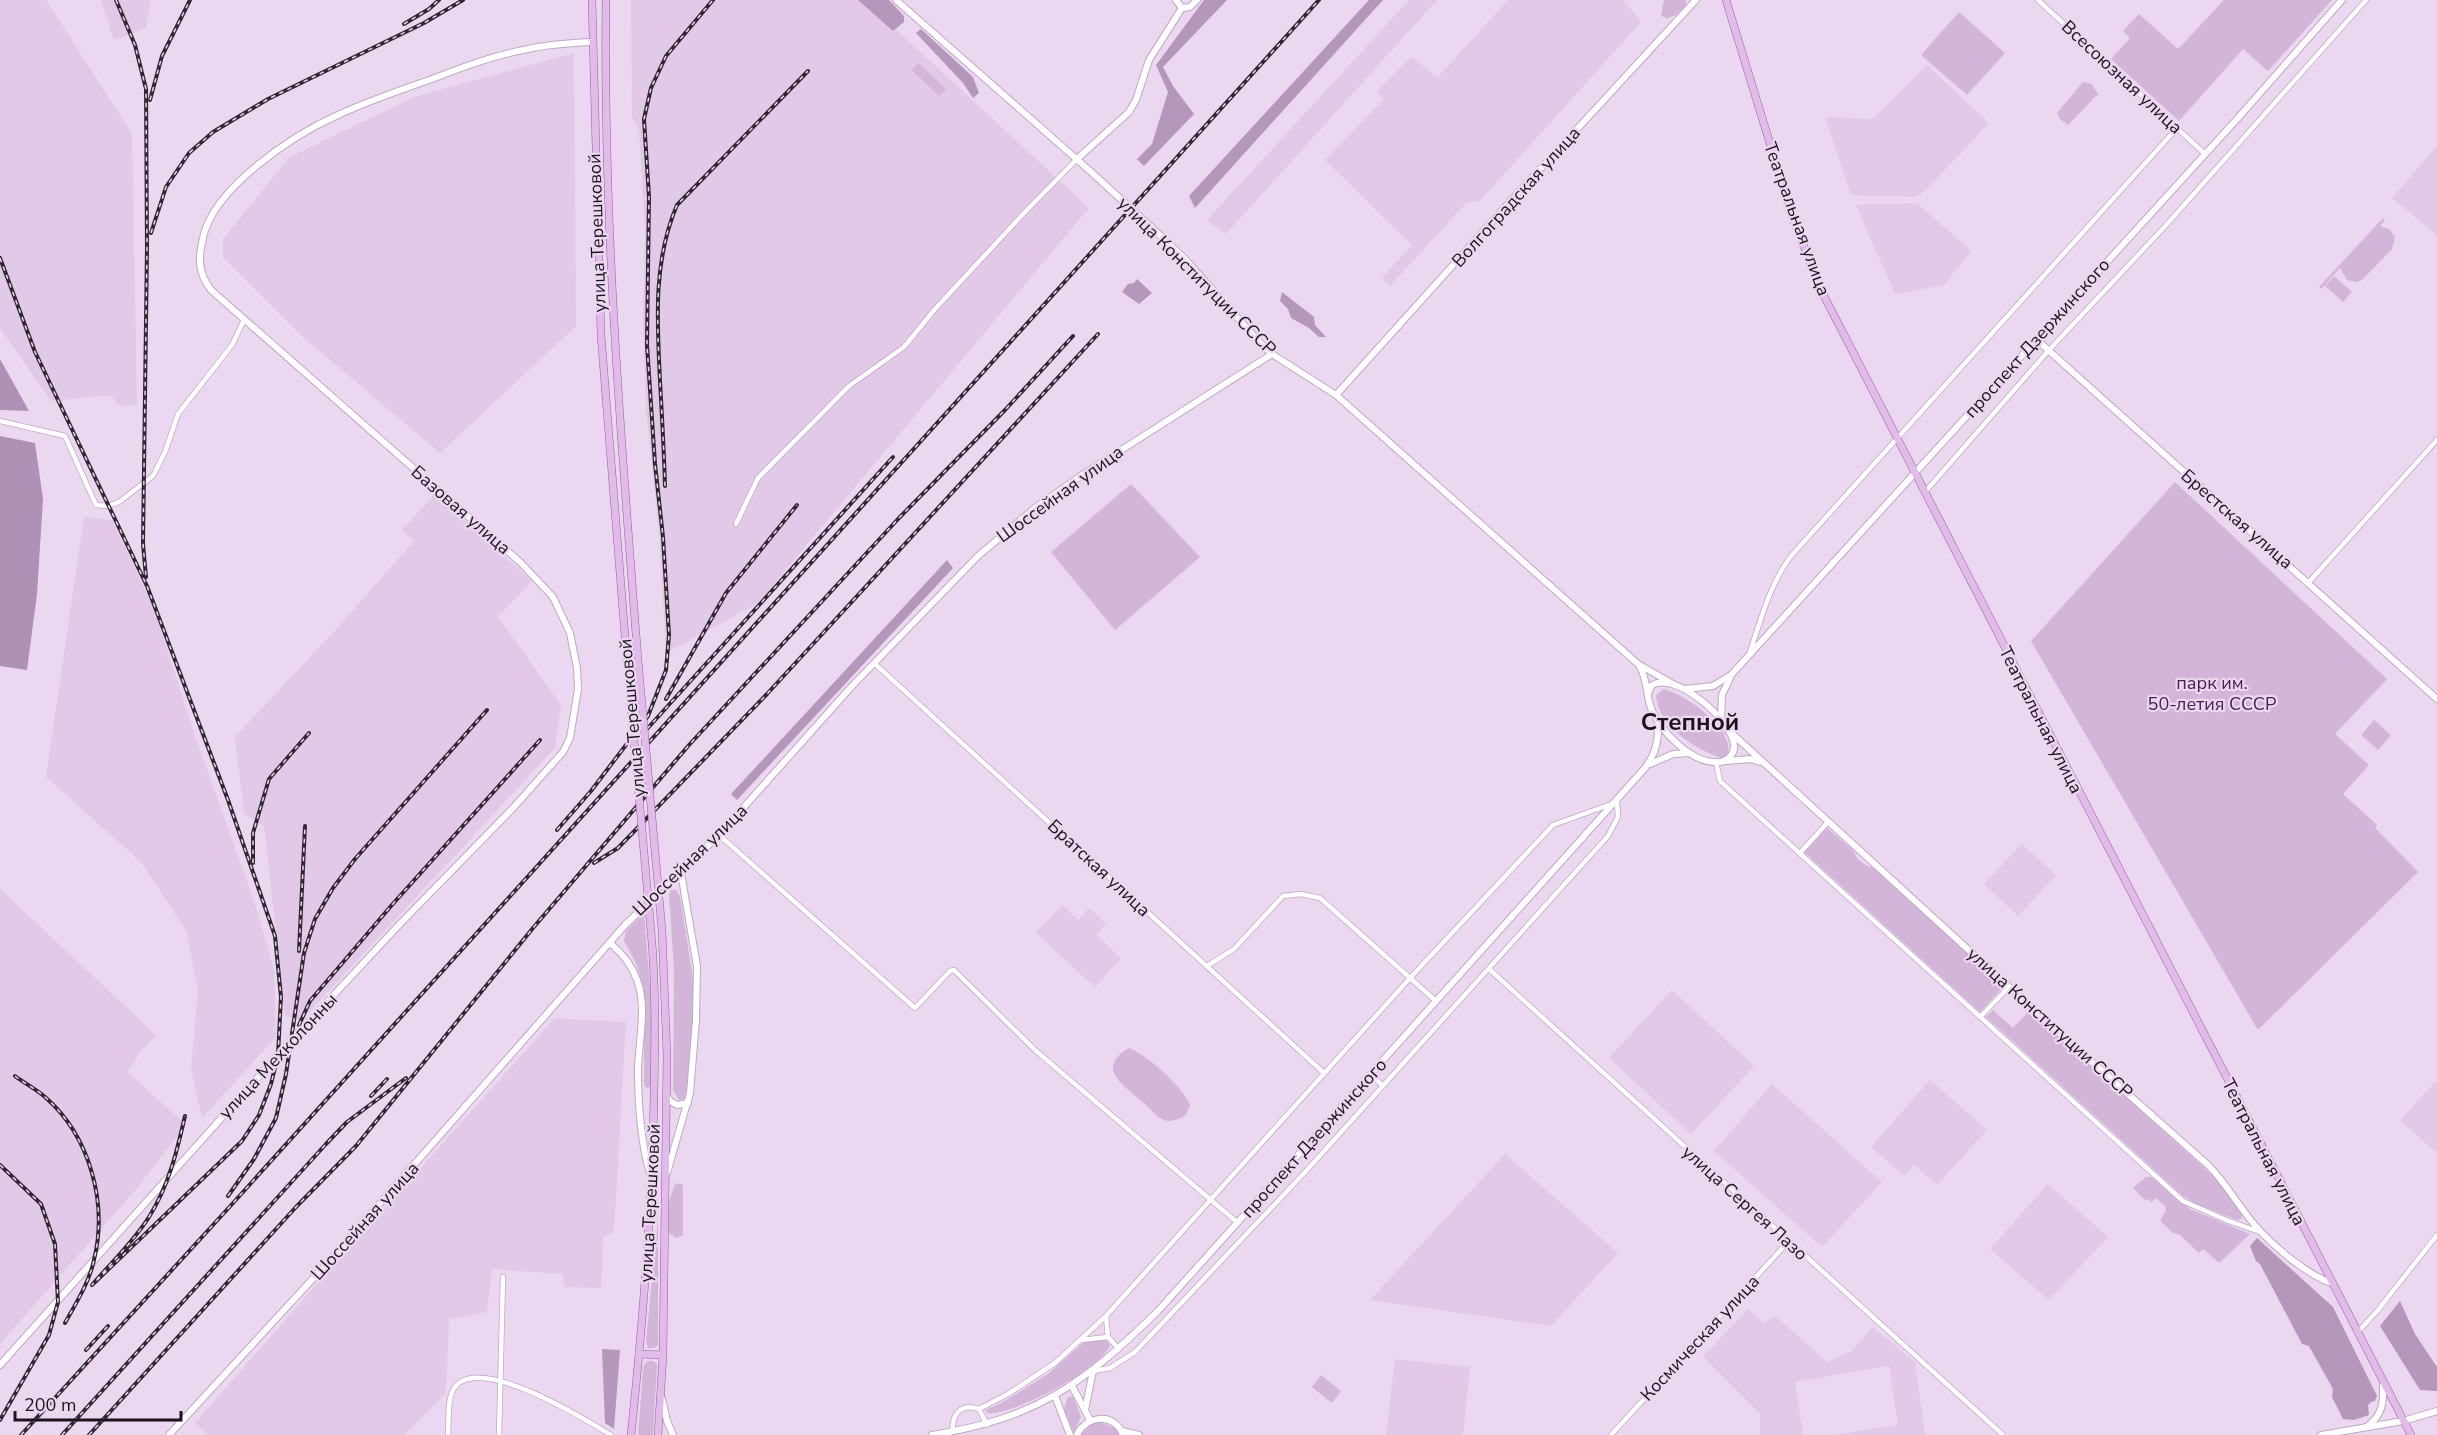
<svg xmlns="http://www.w3.org/2000/svg" width="2437" height="1435" viewBox="0 0 2437 1435" font-family="'Nunito Sans',sans-serif">
<rect width="100%" height="100%" fill="#ebd7ef"/>
<g fill="#e2c9e7">
<polygon points="0,0 46,0 132,134 137,405 119,406 111,395 51,401 0,328"/>
<polygon points="101,0 151,0 146,28 114,40"/>
<polygon points="631,0 864,0 1089,208 758,603 666,653 659,531 646,410 643,319 645,229 639,131 632,117"/>
<polygon points="1409,0 1437,0 1226,234 1207,220"/>
<polygon points="1508,0 1623,0 1641,22 1480,201 1467,202 1390,286 1382,278 1412,245 1325,160 1384,99 1377,91 1411,57 1438,77"/>
<polygon points="574,53 576,326 440,453 304,338 223,257 223,239 290,157 414,97"/>
<polygon points="1927,65 1989,123 1924,192 1914,197 1851,195 1825,117 1872,119"/>
<polygon points="2437,146 2437,235 2392,198"/>
<polygon points="1917,203 1971,251 1944,285 1895,294 1856,205"/>
<polygon points="435,494 532,581 499,616 496,614 561,705 555,748 301,1021 285,1015 264,826 244,814 235,737 340,625 414,541 402,530"/>
<polygon points="84,517 112,520 153,606 195,736 254,901 274,969 276,1037 202,1118 191,1069 198,991 186,931 142,863 46,777"/>
<polygon points="2022,844 2056,875 2018,916 1984,884"/>
<polygon points="0,889 156,1035 140,1052 128,1072 186,1125 137,1188 0,1344"/>
<polygon points="1062,905 1078,920 1089,908 1106,924 1096,935 1121,958 1095,987 1036,933"/>
<polygon points="1672,990 1754,1066 1691,1134 1609,1058"/>
<polygon points="555,1018 626,1022 614,1231 603,1237 601,1288 564,1287 563,1274 492,1269 487,1312 449,1319 446,1393 404,1435 208,1435 195,1423 329,1270"/>
<polygon points="1930,1080 1987,1130 1937,1185 1914,1165 1904,1176 1871,1147"/>
<polygon points="2437,1080 2437,1153 2400,1120"/>
<polygon points="1772,1084 1882,1182 1822,1247 1714,1151"/>
<polygon points="1505,1154 1618,1253 1551,1326 1370,1300"/>
<polygon points="2048,1184 2108,1237 2049,1300 1990,1249"/>
<polygon points="1748,1309 1765,1323 1774,1315 1827,1362 1852,1351 1873,1327 1915,1362 1925,1435 1834,1435 1898,1425 1889,1366 1795,1382 1803,1435 1760,1435 1760,1414 1703,1357"/>
<polygon points="1395,1359 1470,1367 1463,1435 1386,1435"/>
</g>
<g fill="#d2b5d8">
<polygon points="1664,0 1686,0 1686,5 1676,15 1667,18 1661,16"/>
<polygon points="2224,0 2332,0 2268,71 2243,49 2179,121 2111,59 2130,38 2123,31 2139,14 2178,49"/>
<polygon points="1959,12 2005,53 1967,95 1921,55"/>
<polygon points="918,63 946,89 939,96 912,70"/>
<polygon points="2083,82 2092,84 2098,94 2068,125 2060,119 2057,113"/>
<polygon points="2383,218 2385,220 2380,226 2389,229 2395,237 2392,249 2362,280 2356,282 2347,280 2340,268 2321,289 2319,287"/>
<polygon points="2334,276 2352,292 2343,302 2325,286"/>
<polygon points="2175,482 2387,679 2335,734 2369,765 2343,794 2377,825 2375,828 2418,872 2258,1030 2031,641"/>
<polygon points="1131,484 1200,557 1115,630 1051,552"/>
<path d="M1663 689C1684 693 1738 731 1727 756L1721 758C1694 748 1658 727 1656 695Z"/>
<polygon points="2374,720 2391,735 2378,750 2361,735"/>
<path d="M1826 827 1854 851C1855 858 1864 866 1872 867L2000 983 2002 988 1980 1012 1804 852Z"/>
<polygon points="671,890 676,890 680,896 692,972 694,998 687,1092 684,1099 679,1100 673,1090 674,970 669,894"/>
<polygon points="644,913 652,1011 652,1084 648,1088 645,1087 644,1082 644,988 636,963 624,941 626,931"/>
<polygon points="1993,1010 2013,1028 2030,1010 2220,1182 2242,1214 2241,1219 2237,1220 2196,1204 2183,1196 1986,1017"/>
<path d="M1129 1048C1147 1055 1183 1087 1190 1105L1186 1115C1180 1118 1172 1123 1164 1120 1157 1118 1149 1107 1143 1102 1123 1085 1095 1068 1129 1048Z"/>
<polygon points="2146,1177 2152,1177 2190,1209 2250,1234 2219,1263 2203,1249 2199,1253 2179,1234 2173,1233 2160,1221 2166,1210 2165,1206 2156,1198 2151,1202 2148,1199 2145,1200 2133,1188"/>
<path d="M676 1183 683 1185V1235L676 1238 669 1233C667 1217 668 1197 676 1183Z"/>
<polygon points="658,1219 658,1345 654,1348 648,1348 646,1341"/>
<path d="M1106 1339 1110 1345C1103 1368 1011 1417 987 1413L986 1410 1003 1402 1048 1374 1084 1342Z"/>
<polygon points="648,1361 653,1361 657,1364 653,1435 638,1435 643,1371 644,1365"/>
<polygon points="1321,1375 1341,1391 1332,1403 1312,1387"/>
<polygon points="1073,1396 1081,1417 1074,1433 1064,1409 1067,1398"/>
<polygon points="1100,1422 1115,1428 1120,1435 1081,1435 1092,1424"/>
</g>
<g fill="#b597bc">
<polygon points="858,0 889,0 904,16 904,22 893,31"/>
<polygon points="1204,0 1227,0 1163,67 1173,86 1194,114 1144,166 1137,159 1152,144 1168,92 1156,65"/>
<polygon points="1369,0 1383,0 1195,208 1189,196"/>
<polygon points="921,29 973,77 979,93 973,98 963,83 916,33"/>
<polygon points="1137,279 1152,293 1139,304 1122,292 1128,284 1134,283"/>
<polygon points="1282,292 1314,317 1315,325 1326,337 1319,337 1309,328 1291,318 1288,309 1280,301"/>
<polygon points="947,560 953,568 737,800 731,794"/>
<polygon points="2257,1238 2333,1307 2377,1396 2375,1401 2371,1402 2368,1405 2369,1415 2354,1420 2343,1419 2332,1397 2333,1389 2309,1346 2302,1344 2260,1264 2256,1261 2250,1246"/>
<polygon points="2400,1301 2415,1334 2437,1367 2437,1391 2420,1390 2380,1326"/>
<polygon points="602,1349 620,1350 614,1429 605,1423"/>
</g>
<g fill="#af91b6">
<polygon points="0,359 29,411 0,410"/>
<polygon points="0,436 35,443 43,499 37,594 27,670 0,666"/>
</g>
<g fill="none" stroke-linecap="round" stroke-linejoin="round">
<defs>
<g id="street">
<polyline points="2038,0 2205,154"/>
<polyline points="0,421 65,436 96,505 108,506 119,502 153,476 165,452 178,414 232,345 244,320"/>
<polyline points="1925,492 2049,350 2168,223 2366,0"/>
<polyline points="736,524 758,478 849,386 904,347 935,309 1024,213 1077,159"/>
<polyline points="2309,582 2437,440"/>
<path d="M1750 652C1761 619 1770 584 1791 556L2177 128"/>
<polyline points="874,663 1324,1073"/>
<polyline points="1716,762 1720,781 2183,1201 2226,1220 2260,1232"/>
<polyline points="719,835 915,1008 950,971 954,970 1035,1050 1238,1223"/>
<polyline points="1800,853 1828,822"/>
<polyline points="1207,966 1234,949 1283,896 1301,894 1320,898 1436,1001"/>
<polyline points="1489,969 2003,1435"/>
<polyline points="1980,1017 2009,987"/>
<polyline points="1371,1075 1382,1085"/>
<polyline points="1106,1316 1108,1337 1119,1349"/>
<polyline points="2357,1333 2378,1310 2437,1235"/>
<polyline points="1081,1340 1108,1337"/>
<polyline points="979,1409 1008,1394 1055,1363 1106,1316 1410,978 1553,825 1617,802 1618,817 1608,836 1307,1170 1135,1352 1110,1368 1093,1371"/>
<path d="M953 1432C951 1414 961 1403 979 1409L987 1425"/>
<path d="M448 1435C449 1421 447 1402 453 1390 475 1350 586 1420 611 1435"/>
<polyline points="499,1435 503,1277"/>
<polyline points="1611,1435 1788,1242"/>
</g>
<g id="secondary">
<polyline points="896,0 1090,171"/>
<polyline points="1176,0 1182,8 1190,7 1197,0"/>
<polyline points="1077,159 1129,112 1136,100 1149,60 1182,8"/>
<polyline points="1149,225 1185,259 1259,342 1272,354 1336,395 1638,664 1673,684"/>
<polyline points="2037,340 2437,699"/>
<polyline points="1336,395 1508,204 1696,0"/>
<path d="M1639 665C1647 678 1646 691 1650 705 1657 729 1693 766 1721 762 1729 760 1735 753 1734 745 1732 721 1677 671 1652 685L1648 693"/>
<polyline points="1685,689 1713,686 1731,675 2238,118 2342,0"/>
<polyline points="1721,720 1722,695 1730,678"/>
<path d="M1727 729 2066 1039 2208 1165C2228 1185 2241 1211 2260 1231 2278 1250 2307 1274 2331 1283"/>
<polyline points="1726,761 1751,759 1760,762"/>
<polyline points="1650,764 1673,754 1689,753"/>
<path d="M610 943C622 953 632 965 637 980 647 1006 639 1040 638 1068 638 1100 641 1143 650 1174"/>
<polyline points="667,1096 670,1101 677,1105 688,1103"/>
<polyline points="667,1173 690,1093 696,1020 697,966 681,873"/>
<path d="M0 1365 278 1055 397 927 513 808 563 752 570 738 578 689 577 668 570 633 553 597 521 563 211 290C198 273 198 258 203 238 213 188 293 135 338 115 368 101 400 90 432 79 463 67 495 55 528 49 549 44 570 43 591 42"/>
<polyline points="1072,1386 1090,1420"/>
<polyline points="1055,1396 1070,1435"/>
<polyline points="662,1399 667,1421 673,1435"/>
<polyline points="1085,1410 1093,1371"/>
<path d="M2366 1427C2382 1417 2384 1402 2383 1385"/>
<polyline points="1122,1431 1139,1435"/>
<polyline points="169,1435 331,1259 625,925 719,835 852,686 978,556 1035,508 1082,475 1272,354"/>
<path d="M932 1435C1038 1418 1083 1384 1158 1311L1645 768C1656 753 1659 740 1658 721"/>
<path d="M1077 1435C1086 1415 1115 1412 1123 1435"/>
<polyline points="2321,1435 2403,1421 2437,1411"/>
</g>
<g id="primary">
<polyline points="592,0 601,335 627,661"/>
<path d="M606 0C603 221 621 440 638 660"/>
<polyline points="1726,0 1794,222 1823,294 2411,1435"/>
<polyline points="639,1354 663,1355"/>
<path d="M631 1435C643 1322 652 1209 654 1095 655 1040 656 986 651 931"/>
<polyline points="658,1435 663,1355 667,1056 662,930"/>
</g>
</defs>
<use href="#street" stroke="#bdaac1" stroke-width="6"/>
<use href="#secondary" stroke="#bdaac1" stroke-width="8"/>
<use href="#primary" stroke="#90639a" stroke-width="8"/>
<use href="#street" stroke="#fff" stroke-width="4.5"/>
<use href="#secondary" stroke="#fff" stroke-width="6"/>
<use href="#primary" stroke="#e2bbeb" stroke-width="7"/>
<defs>
<g id="rail">
<polyline points="116,0 135,45 146,89 147,248 143,544 146,577"/>
<polyline points="404,24 429,9 439,0"/>
<polyline points="150,100 162,56 190,0"/>
<polyline points="151,233 166,187 189,153 213,132 268,99 424,23 463,0"/>
<path d="M0 258 35 352 147 586 228 800 275 936 281 997 278 1055 271 1084 259 1115 242 1141 92 1285C111 1263 134 1241 149 1217 169 1185 177 1151 185 1116"/>
<path d="M665 486C664 451 662 416 660 381 657 321 653 261 677 205L808 71"/>
<polyline points="666,699 726,593 797,505"/>
<polyline points="647,729 893,457"/>
<polyline points="557,830 591,791 648,716 666,670 669,635 663,537 655,464 647,345 649,197 644,119 651,88 666,56 713,0"/>
<polyline points="253,863 253,833 269,779 309,733"/>
<polyline points="594,863 618,848 767,694 1098,334"/>
<polyline points="299,951 305,826"/>
<polyline points="299,1025 310,1001 391,906 540,740"/>
<path d="M15 1076C24 1083 36 1089 45 1097 90 1136 108 1203 94 1260 89 1283 76 1303 65 1323"/>
<polyline points="371,1096 387,1079"/>
<polyline points="0,1165 41,1204 55,1244 58,1302 49,1335 0,1420"/>
<polyline points="228,1196 254,1159 276,1118 286,1074 304,953 315,919 333,888 355,859 487,710"/>
<polyline points="86,1350 108,1326"/>
<polyline points="21,1435 234,1202 1319,0"/>
<polyline points="62,1435 326,1144 347,1122 406,1078"/>
<polyline points="89,1435 296,1207 356,1146 533,928 689,745 899,518 1005,410 1073,336"/>
</g>
</defs>
<use href="#rail" stroke="#302831" stroke-width="4"/>
<use href="#rail" stroke="#ebd7ef" stroke-width="1.5" stroke-dasharray="4.5" stroke-linecap="butt"/>
<defs>
<polyline id="secondary-bridge" points="1090,171 1149,225"/>
<g id="primary-bridge">
<polyline points="638,660 662,930"/>
<polyline points="627,661 651,931"/>
</g>
</defs>
<use href="#secondary-bridge" stroke="#bdaac1" stroke-width="8" stroke-linecap="butt"/>
<use href="#primary-bridge" stroke="#90639a" stroke-width="8" stroke-linecap="butt"/>
<use href="#secondary-bridge" stroke="#fff" stroke-width="6"/>
<use href="#primary-bridge" stroke="#e2bbeb" stroke-width="7"/>
</g>
<g text-anchor="middle" dominant-baseline="central" stroke-width="4.5" stroke-linejoin="round" paint-order="stroke">
<g font-size="18" fill="#1b141c" stroke="#ebd7ef">
<text transform="translate(2122 77) rotate(43)">Всесоюзная улица</text>
<text transform="translate(1516 197) rotate(-48)">Волгоградская улица</text>
<text transform="translate(1797 219) rotate(70)">Театральная улица</text>
<text transform="translate(597 233) rotate(-92)">улица Терешковой</text>
<text transform="translate(1197 276) rotate(45)">улица Конституции СССР</text>
<text transform="translate(2037 338) rotate(-48)">проспект Дзержинского</text>
<text transform="translate(1060 494) rotate(-36)">Шоссейная улица</text>
<text transform="translate(461 510) rotate(41)">Базовая улица</text>
<text transform="translate(2237 519) rotate(41)">Брестская улица</text>
<text transform="translate(632 718) rotate(-95)">улица Терешковой</text>
<text transform="translate(2041 720) rotate(63)">Театральная улица</text>
<text transform="translate(690 860) rotate(-44)">Шоссейная улица</text>
<text transform="translate(1099 868) rotate(43)">Братская улица</text>
<text transform="translate(2050 1023) rotate(42)">улица Конституции СССР</text>
<text transform="translate(278 1056) rotate(-47)">улица Мехколонны</text>
<text transform="translate(1314 1138) rotate(-48)">проспект Дзержинского</text>
<text transform="translate(2264 1152) rotate(63)">Театральная улица</text>
<text transform="translate(650 1203) rotate(-87)">улица Терешковой</text>
<text transform="translate(1745 1203) rotate(42)">улица Сергея Лазо</text>
<text transform="translate(365 1221) rotate(-48)">Шоссейная улица</text>
<text transform="translate(1700 1338) rotate(-47)">Космическая улица</text>
</g>
<g font-size="18" fill="#47204f" stroke="#ebd7ef">
<text x="2212" y="683">парк им.<tspan x="2212" dy="21">50-летия СССР</tspan></text>
</g>
<g font-size="24" font-weight="bold" fill="#1b141c" stroke="#ebd7ef">
<text x="1690" y="722">Степной</text>
</g>
</g>
<path d="M15 1411v9h166v-9" fill="none" stroke="#1b141c" stroke-width="3"/>
<text x="24" y="1411" font-size="18" fill="#1b141c" stroke="#ebd7ef" stroke-width="4.5" paint-order="stroke">200 m</text>
</svg>
